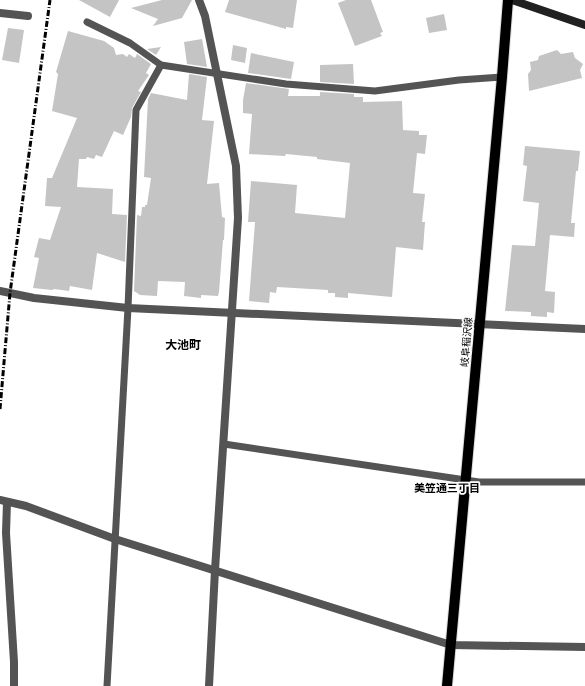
<svg xmlns="http://www.w3.org/2000/svg" width="585" height="686" viewBox="0 0 585 686" font-family="'Golos Text','Noto Sans JP',sans-serif">
<rect width="100%" height="100%" fill="#fff"/>
<g fill="#c4c4c4">
<polygon points="79,0 119,0 110,17"/>
<polygon points="162,0 192,0 182,18 153,26 158,19 131,8"/>
<polygon points="229,0 297,0 293,28 286,27 286,29 225,12"/>
<polygon points="346,0 371,0 383,32 380,33 382,36 355,46 338,3"/>
<polygon points="444,14 447,30 429,33 426,18"/>
<polygon points="8,28 24,30 19,63 2,60"/>
<polygon points="68,31 104,41 114,48 116,55 123,54 127,57 129,54 135,58 137,54 151,64 146,73 149,75 138,91 141,92 132,108 131,117 123,135 114,131 102,157 96,155 94,159 87,157 86,159 79,159 77,187 113,189 112,214 127,215 125,262 97,253 92,290 70,286 69,291 54,289 52,290 33,288 39,258 34,257 39,238 50,240 61,207 45,206 47,178 52,178 77,118 52,111 58,74 56,72"/>
<polygon points="202,39 207,67 187,64 184,42"/>
<polygon points="233,45 247,48 245,63 231,60"/>
<polygon points="161,47 156,55 147,49"/>
<polygon points="557,50 561,54 573,52 575,58 583,64 580,70 582,78 529,91 528,74 531,70 530,62 538,60 539,56"/>
<polygon points="251,53 294,62 291,79 248,73"/>
<polygon points="353,64 354,84 320,82 320,65"/>
<polygon points="189,74 207,77 202,120 214,121 207,184 219,183 222,217 225,218 224,240 223,240 219,292 218,296 201,295 201,298 184,296 185,282 158,281 157,296 140,295 134,291 137,215 141,216 142,207 145,207 145,205 147,205 151,178 144,177 148,99 151,93 187,100"/>
<polygon points="246,83 289,89 288,96 320,96 320,92 354,94 354,97 363,97 363,102 402,101 403,130 419,131 419,135 427,135 425,154 417,153 413,193 425,194 422,222 425,222 423,250 396,247 392,297 348,293 348,298 335,297 335,293 328,293 328,290 277,287 276,293 270,292 269,303 249,301 255,222 248,222 251,181 297,185 295,213 345,218 350,163 317,159 317,157 286,154 285,156 249,154 252,114 243,113 243,100"/>
<polygon points="525,146 580,151 578,171 576,171 571,223 575,223 574,237 550,235 545,291 555,292 554,313 547,312 547,317 531,316 531,312 505,311 512,245 535,246 539,203 523,201 527,166 523,165"/>
</g>
<g fill="none" stroke-linecap="round" stroke-linejoin="round">
<defs>
<polyline id="primary" points="447,686 502,77 508,0"/>
</defs>
<use href="#primary" stroke="#dbdbdb" stroke-width="12"/>
<g stroke="#545454" stroke-width="7">
<polyline points="87,22 130,43 161,65 286,84 375,91 459,80 502,77"/>
<polyline points="224,444 479,482 585,482"/>
<polyline points="107,686 128,308 136,110 161,65"/>
</g>
<g stroke="#545454" stroke-width="8">
<polyline points="0,13 28,16"/>
<polyline points="0,291 34,298 128,308 585,329"/>
<polyline points="0,500 26,506 115,539 451,645 585,647"/>
<polyline points="7,502 6,533 14,662 14,686"/>
</g>
<polyline stroke="#545454" stroke-width="8" points="199,0 205,16 236,166 238,218 215,570 209,686"/>
<polyline stroke="#212121" stroke-width="8" points="512,0 585,25"/>
<use href="#primary" stroke="#000" stroke-width="10"/>
<polyline stroke="#000" stroke-width="3" stroke-dasharray="6 2 1 2" stroke-linecap="butt" points="0,409 10,293 50,0"/>
</g>
<g text-anchor="middle" dominant-baseline="central" stroke-width="3.5" stroke-linejoin="round" paint-order="stroke">
<g font-size="10" fill="#000" stroke="#fff">
<text transform="translate(466 342) rotate(-85)">岐阜稲沢線</text>
</g>
<g font-size="11" font-weight="bold" fill="#000" stroke="#fff">
<text x="447" y="487">美笠通三丁目</text>
</g>
<g font-size="12" font-weight="bold" fill="#000" stroke="#fff">
<text x="183" y="344">大池町</text>
</g>
</g>
</svg>
